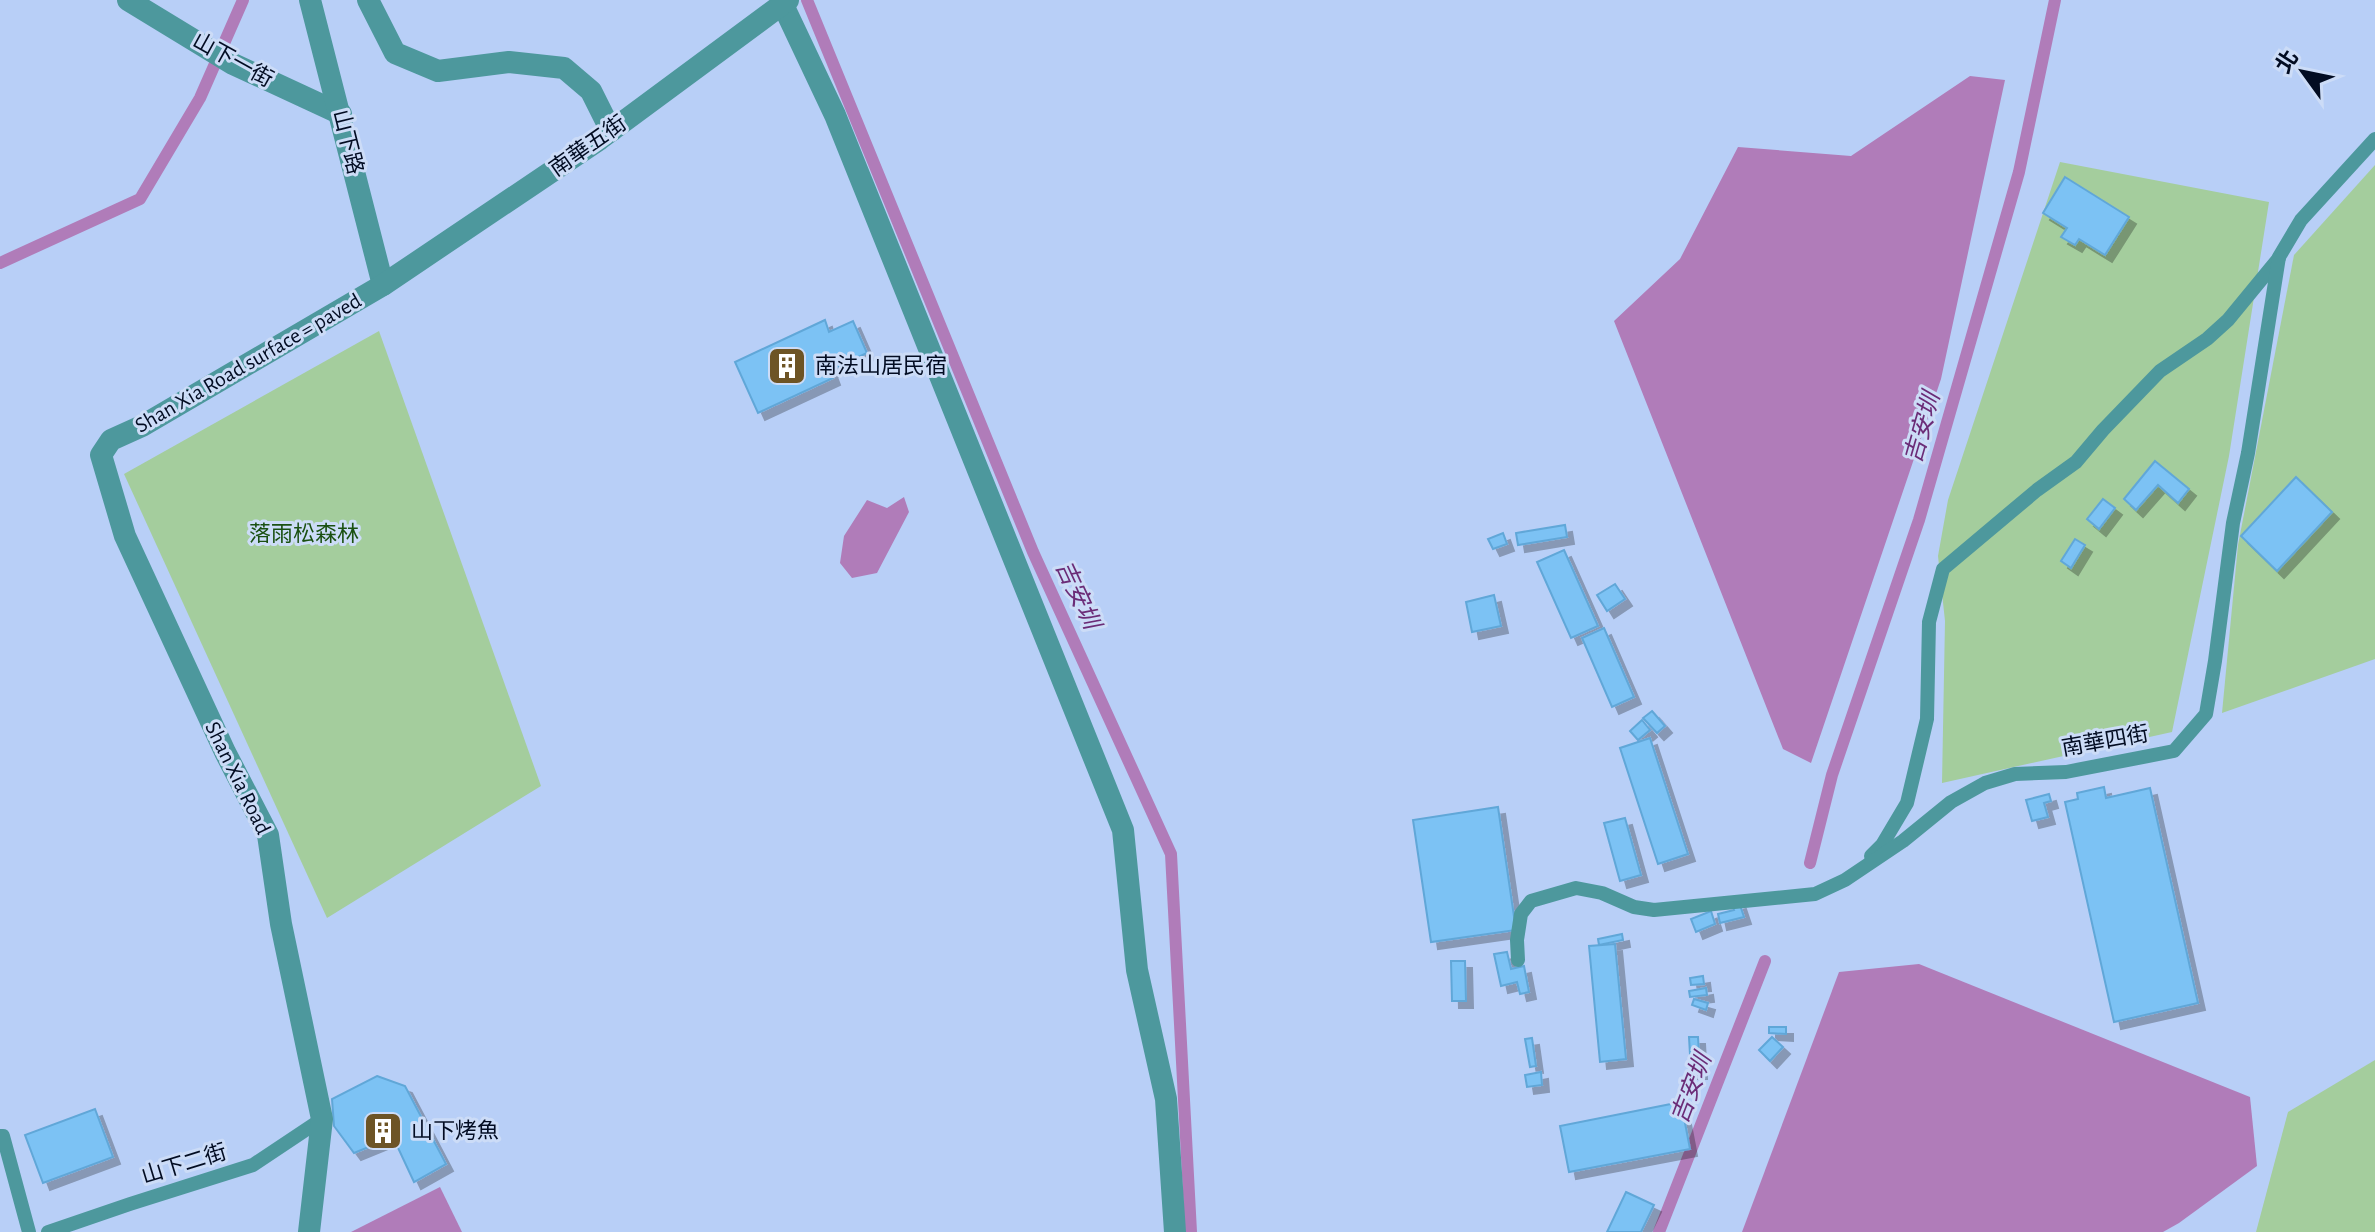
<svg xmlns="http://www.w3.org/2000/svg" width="2375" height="1232" viewBox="0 0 2375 1232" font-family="'Alegreya Sans','Noto Sans TC',sans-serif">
<defs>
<filter id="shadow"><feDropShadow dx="7" dy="7" stdDeviation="0" flood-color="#0004"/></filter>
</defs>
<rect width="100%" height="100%" fill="#b8cff7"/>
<g fill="#a4cd9d">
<polygon points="2060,162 2269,202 2229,456 2172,732 1942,783 1945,621 1938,556 1948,500"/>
<polygon points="2375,165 2375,659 2222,713 2238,545 2294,255"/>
<polygon points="379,331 541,786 327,918 124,474"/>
<polygon points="2375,1060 2375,1232 2256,1232 2288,1112"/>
</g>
<g fill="#b07cb9">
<polygon points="1970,76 2005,80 1941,379 1811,763 1783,749 1614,321 1680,259 1738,147 1851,156"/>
<polygon points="904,497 909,512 877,573 852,578 840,563 844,536 867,500 887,508"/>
<polygon points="1919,964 2250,1097 2257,1166 2179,1223 2163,1232 1742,1232 1839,972"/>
<polygon points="440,1187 462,1232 351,1232"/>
</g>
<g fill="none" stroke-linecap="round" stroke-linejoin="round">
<g stroke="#b07cb9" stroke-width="12">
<polyline points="807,0 1033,552 1171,854 1191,1232"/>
<polyline points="0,263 140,199 200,98 243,0"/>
<polyline points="1810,863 1832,775 1919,520 2019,172 2055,0"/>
<polyline points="1659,1232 1765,961"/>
</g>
</g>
<g fill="#7bc2f4" stroke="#61a7d8" stroke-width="2" filter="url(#shadow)">
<polygon points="2065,177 2129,217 2105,255 2079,239 2075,245 2061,237 2067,228 2043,213"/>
<polygon points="825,320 829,332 853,321 867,353 830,370 833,378 758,413 735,362"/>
<polygon points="2155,461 2189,489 2178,503 2158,485 2136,510 2124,499"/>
<polygon points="2296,477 2332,512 2277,571 2241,536"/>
<polygon points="2103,499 2115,508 2099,529 2087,519"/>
<polygon points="1565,525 1567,537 1518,545 1516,533"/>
<polygon points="1503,533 1507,544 1493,549 1488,539"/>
<polygon points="2075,539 2085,545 2071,568 2061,561"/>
<polygon points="1564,550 1598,626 1571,638 1537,562"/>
<polygon points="1615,584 1625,599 1607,611 1597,595"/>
<polygon points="1494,595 1501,626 1472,632 1466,602"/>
<polygon points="1604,628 1634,697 1612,707 1582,638"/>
<polygon points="1652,711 1665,726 1657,733 1643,718"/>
<polygon points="1642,720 1650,730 1638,740 1630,731"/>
<polygon points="1650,738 1688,854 1658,864 1620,748"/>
<polygon points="2104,787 2106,798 2150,788 2198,1003 2114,1022 2065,802 2078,799 2077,793"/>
<polygon points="2049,794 2051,801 2044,803 2048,817 2032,821 2026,800"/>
<polygon points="1498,807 1516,930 1431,942 1413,820"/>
<polygon points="1625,818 1641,875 1620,881 1604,823"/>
<polygon points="1739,902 1744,917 1720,923 1718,914 1734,910 1732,904"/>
<polygon points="1711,911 1715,924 1696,932 1691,919"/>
<polygon points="1622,934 1623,940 1599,945 1598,939"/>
<polygon points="1615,944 1626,1059 1600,1062 1589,946"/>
<polygon points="1507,952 1511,969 1524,966 1529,992 1520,994 1517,982 1501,986 1494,954"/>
<polygon points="1451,961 1465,961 1466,1001 1452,1001"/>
<polygon points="1703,976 1704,984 1691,985 1690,978"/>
<polygon points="1706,988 1707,995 1690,997 1689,991"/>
<polygon points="1694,999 1708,1003 1706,1010 1692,1005"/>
<polygon points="1769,1027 1786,1027 1786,1034 1769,1033"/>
<polygon points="1689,1037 1698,1037 1700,1072 1691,1072"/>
<polygon points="1772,1037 1783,1047 1770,1061 1759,1050"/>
<polygon points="1532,1038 1536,1066 1530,1067 1525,1039"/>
<polygon points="1541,1072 1542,1085 1527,1087 1525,1075"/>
<polygon points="377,1076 405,1086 446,1164 414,1182 393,1137 354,1153 334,1126 332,1099"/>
<polygon points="1681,1102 1690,1149 1569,1172 1560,1126"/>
<polygon points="95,1109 113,1157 43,1183 25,1135"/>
<polygon points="1626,1192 1654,1205 1641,1232 1607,1232"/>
</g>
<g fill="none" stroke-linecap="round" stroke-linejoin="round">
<g stroke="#4d989d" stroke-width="14">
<polyline points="1871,856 1882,845 1907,803 1927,719 1929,622 1943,569 2037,490 2076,462 2103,430 2160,371 2207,339 2228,320 2279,258"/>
<polyline points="1518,960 1517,940 1521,914 1531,901 1576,888 1602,893 1634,907 1654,910 1815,894 1845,880 1903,841 1951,802 1985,783 2015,774 2066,772 2174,751 2206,714 2215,661 2233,523 2248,453 2279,257 2301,220 2375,139"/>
<polyline points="0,1136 3,1136 29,1232"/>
<polyline points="48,1232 130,1204 253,1165 322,1119"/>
</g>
<g stroke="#4d989d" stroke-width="22">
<polyline points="128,0 233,64 341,114"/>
<polyline points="310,0 383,285"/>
<polyline points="368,0 395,53 438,71 509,62 564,68 591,91 611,131"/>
<polyline points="783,5 835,115 1123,830 1137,970 1166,1099 1175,1232"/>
<polyline points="309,1232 322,1119 281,924 268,835 225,752 125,536 101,455 111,440 142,426 383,285 600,139 788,0"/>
</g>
</g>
<defs>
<symbol id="building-square" viewBox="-11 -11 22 22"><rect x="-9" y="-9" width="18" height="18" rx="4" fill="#6d5425" stroke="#ccdcf7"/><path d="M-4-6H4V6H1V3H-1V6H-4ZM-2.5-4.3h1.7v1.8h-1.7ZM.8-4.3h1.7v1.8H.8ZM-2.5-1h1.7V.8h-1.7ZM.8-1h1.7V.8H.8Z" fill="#fff"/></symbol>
</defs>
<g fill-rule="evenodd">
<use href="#building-square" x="765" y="344" width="44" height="44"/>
<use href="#building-square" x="361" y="1109" width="44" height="44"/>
</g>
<g text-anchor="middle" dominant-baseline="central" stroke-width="6" stroke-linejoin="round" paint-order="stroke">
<g font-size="22" fill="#020c22" stroke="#ccdcf7">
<text transform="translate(233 60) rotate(29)">山下一街</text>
<text transform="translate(348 142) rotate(76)">山下路</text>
<text transform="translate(588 146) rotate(-35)">南華五街</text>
<text transform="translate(248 363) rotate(-30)">Shan Xia Road surface = paved</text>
<text transform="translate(2105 741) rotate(-10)">南華四街</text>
<text transform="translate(238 778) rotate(64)">Shan Xia Road</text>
<text transform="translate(184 1164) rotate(-17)">山下二街</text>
</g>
<g font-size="22" fill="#020c22" stroke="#ccdcf7" text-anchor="start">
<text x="815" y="366">南法山居民宿</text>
<text x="411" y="1131">山下烤魚</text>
</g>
<g font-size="22" fill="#1a5011" stroke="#ccdcf7">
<text x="304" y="534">落雨松森林</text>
</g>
<g font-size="24" font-style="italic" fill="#6b2c77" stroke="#ccdcf7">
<text transform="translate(1923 428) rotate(-74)">吉安圳</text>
<text transform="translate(1077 595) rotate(65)">吉安圳</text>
<text transform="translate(1692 1089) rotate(-69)">吉安圳</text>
</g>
</g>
<g transform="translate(2303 72) rotate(303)" stroke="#ccdcf7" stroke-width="6" paint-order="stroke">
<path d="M0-6L14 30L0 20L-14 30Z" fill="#020c22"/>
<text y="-12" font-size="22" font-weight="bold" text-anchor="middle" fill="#020c22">北</text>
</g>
</svg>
